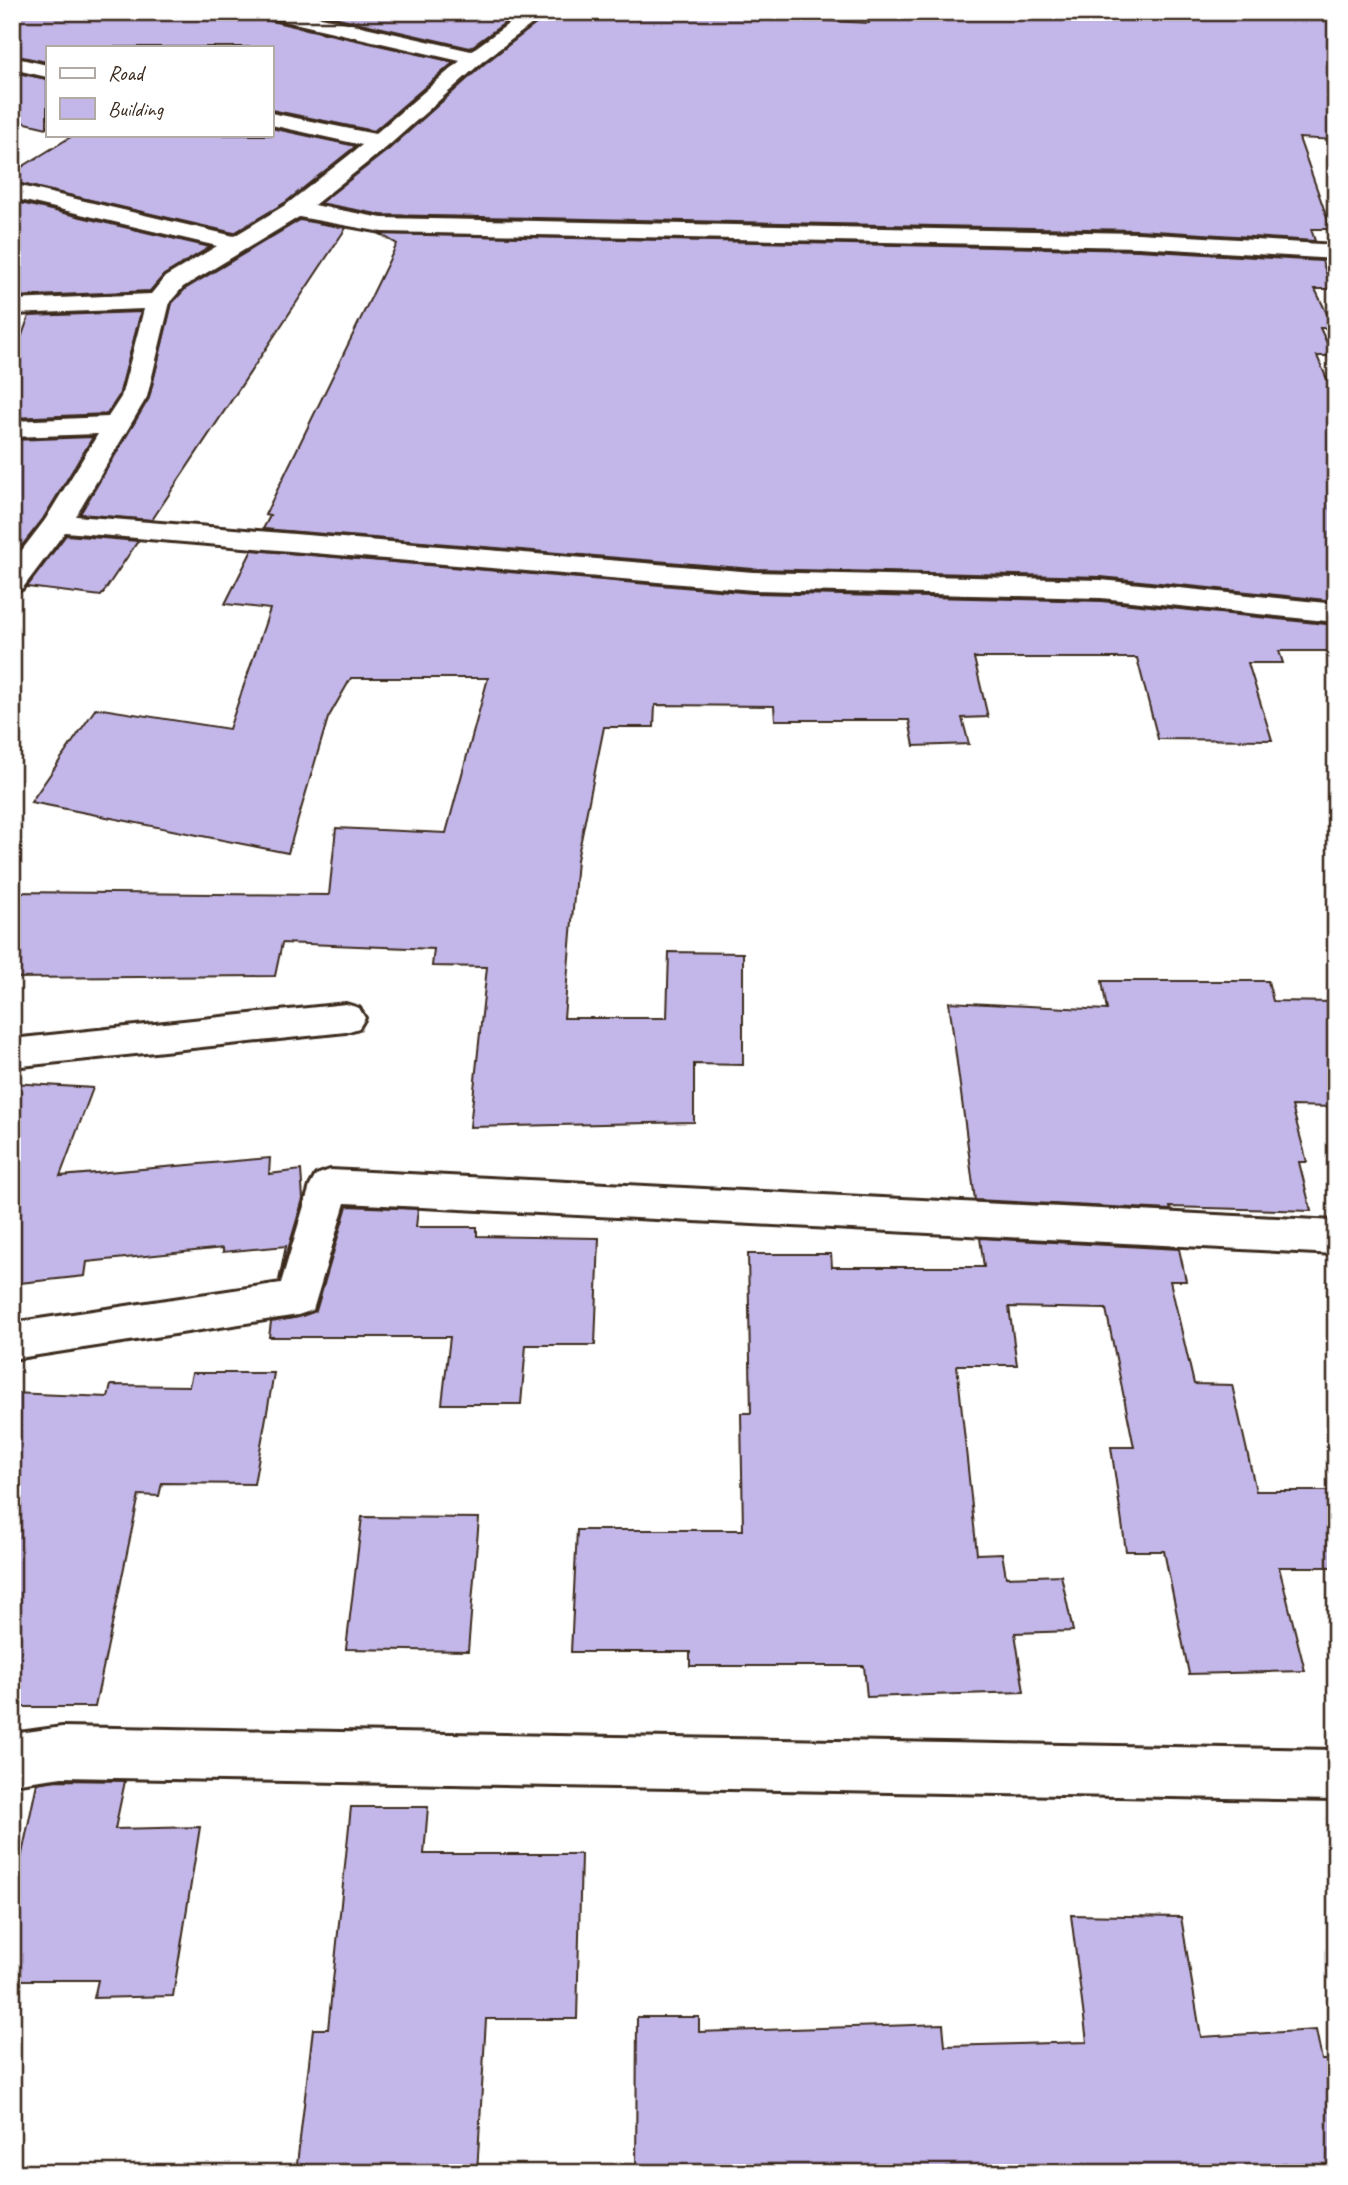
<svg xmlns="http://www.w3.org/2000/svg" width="1348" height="2185" viewBox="0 0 1348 2185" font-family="Caveat,sans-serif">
<rect width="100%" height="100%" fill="#fff"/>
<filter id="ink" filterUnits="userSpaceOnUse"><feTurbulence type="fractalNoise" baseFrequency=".0143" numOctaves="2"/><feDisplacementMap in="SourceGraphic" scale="14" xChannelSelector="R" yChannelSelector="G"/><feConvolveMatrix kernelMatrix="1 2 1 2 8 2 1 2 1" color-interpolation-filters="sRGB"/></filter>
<g filter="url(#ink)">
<g fill="#c3b7e9" stroke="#3b2a1e" stroke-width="2">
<polygon points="12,12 259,12 271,21 454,62 374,131 271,110 271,47 47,47 47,62 12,55"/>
<polygon points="312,12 520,12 470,48"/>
<polygon points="551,12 646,12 869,23 870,12 1117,16 1116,12 1336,12 1336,140 1299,138 1331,229 1311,229 1315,241 1138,230 382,215 320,203 389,149 484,64"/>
<polygon points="12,72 47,79 47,128 13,120"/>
<polygon points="271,128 356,146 286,202 234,233 12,182 12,173 74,135 271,135"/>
<polygon points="12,201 210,247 164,275 150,291 12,297"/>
<polygon points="300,220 346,228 152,520 80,514 149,398 172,303 185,289"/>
<polygon points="380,234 1138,250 1322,261 1332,289 1315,289 1334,328 1320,328 1333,356 1317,356 1336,400 1336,601 1101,577 753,569 263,529 270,516 265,515 397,244"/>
<polygon points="141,312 119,396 107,414 12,418 12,363 29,316"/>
<polygon points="93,437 43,519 12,558 12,440"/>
<polygon points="66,535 138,541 101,596 27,587"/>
<polygon points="252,550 753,593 1101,601 1336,625 1336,651 1279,651 1283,663 1248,663 1272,740 1158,739 1137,658 974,658 988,717 962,718 969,744 914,746 909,720 775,720 774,706 655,705 654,727 604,727 577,860 564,1018 667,1018 669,952 743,953 743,1065 694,1064 694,1122 470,1127 487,967 432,966 434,949 282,943 275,976 12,978 12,892 329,895 336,828 446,833 488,678 351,678 328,718 288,853 31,802 96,708 229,729 270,609 225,604"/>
<polygon points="1102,981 1268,981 1273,1001 1336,1002 1336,1107 1292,1106 1307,1162 1299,1162 1311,1211 1170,1207 1171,1210 975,1200 949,1002 1107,1010"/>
<polygon points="12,1083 93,1088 60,1176 270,1158 269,1174 301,1170 303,1199 279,1280 286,1246 223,1252 223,1248 87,1262 85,1276 20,1283 17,1289 12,1288"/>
<polygon points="347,1206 418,1209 416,1227 477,1227 477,1236 599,1238 595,1345 526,1345 521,1404 442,1404 450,1337 269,1337 271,1322 299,1317 316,1311"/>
<polygon points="980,1238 1179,1249 1186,1281 1170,1281 1194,1384 1232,1385 1256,1491 1336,1491 1336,1567 1279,1567 1305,1671 1189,1674 1164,1551 1126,1551 1111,1447 1134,1447 1106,1309 1009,1307 1017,1365 957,1365 977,1554 1002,1553 1006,1577 1061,1575 1073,1631 1015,1633 1024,1692 867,1697 864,1666 690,1666 690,1652 571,1652 577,1530 743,1530 741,1413 751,1413 748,1254 831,1254 832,1267 984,1267"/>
<polygon points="192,1373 274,1373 254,1484 162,1483 159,1496 139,1495 95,1707 12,1707 12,1393 108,1397 111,1385 189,1386"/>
<polygon points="362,1517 479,1518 468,1651 346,1649"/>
<polygon points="57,1780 125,1781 115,1829 200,1827 173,1996 94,1998 98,1980 12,1980 12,1901 37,1783"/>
<polygon points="351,1807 428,1807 424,1854 581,1854 577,2019 486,2019 477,2173 296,2173 313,2029 328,2029"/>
<polygon points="1071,1915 1181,1917 1201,2037 1316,2030 1322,2060 1336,2060 1336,2173 636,2173 637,2017 699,2017 699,2032 943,2024 945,2046 1087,2042"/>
</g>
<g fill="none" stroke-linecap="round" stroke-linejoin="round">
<defs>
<g id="minor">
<polygon points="262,12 299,12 471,51 525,12 548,12 482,62 387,147 314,205 382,218 1138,233 1336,245 1336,259 1138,247 382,232 299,217 183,287 170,302 147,397 76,516 753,572 1101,580 1336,604 1336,622 1101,598 753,590 65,532 22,589 12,592 12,563 45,520 98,434 12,437 12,421 108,417 121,397 144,309 12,314 12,300 151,294 165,277 217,246 12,198 12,184 234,236 287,204 362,145 271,125 271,113 375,134 460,61 272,18"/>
<polygon points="12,57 47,65 47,77 12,69"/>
<polygon points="346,1004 359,1008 365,1018 359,1028 346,1032 12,1067 12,1039"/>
<polygon points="330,1170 1336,1221 1336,1254 345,1203 313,1310 298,1315 12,1359 12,1323 281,1283 310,1186 316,1175"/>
<polygon points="62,1727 1336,1750 1336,1800 62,1777 12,1784 12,1734"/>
</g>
</defs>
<use href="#minor" stroke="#3b2a1e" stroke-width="6"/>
<use href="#minor" fill="#fff" fill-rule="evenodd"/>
</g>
</g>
<rect width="1348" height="2185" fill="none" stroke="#fff" stroke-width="42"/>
<rect x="21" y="21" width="1306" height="2143" fill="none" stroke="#3b2a1e" stroke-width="2.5" filter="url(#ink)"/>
<rect x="46" y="46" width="228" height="91" fill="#ffffff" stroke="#b1aaa5" stroke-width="2"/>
<rect x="60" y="68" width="35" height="10" fill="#ffffff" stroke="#b1aaa5" stroke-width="2"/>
<text x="108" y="80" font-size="21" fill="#3b2a1e">Road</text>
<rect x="60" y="98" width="35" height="21" fill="#c3b7e9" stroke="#b1aaa5" stroke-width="2"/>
<text x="108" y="116" font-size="21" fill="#3b2a1e">Building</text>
</svg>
